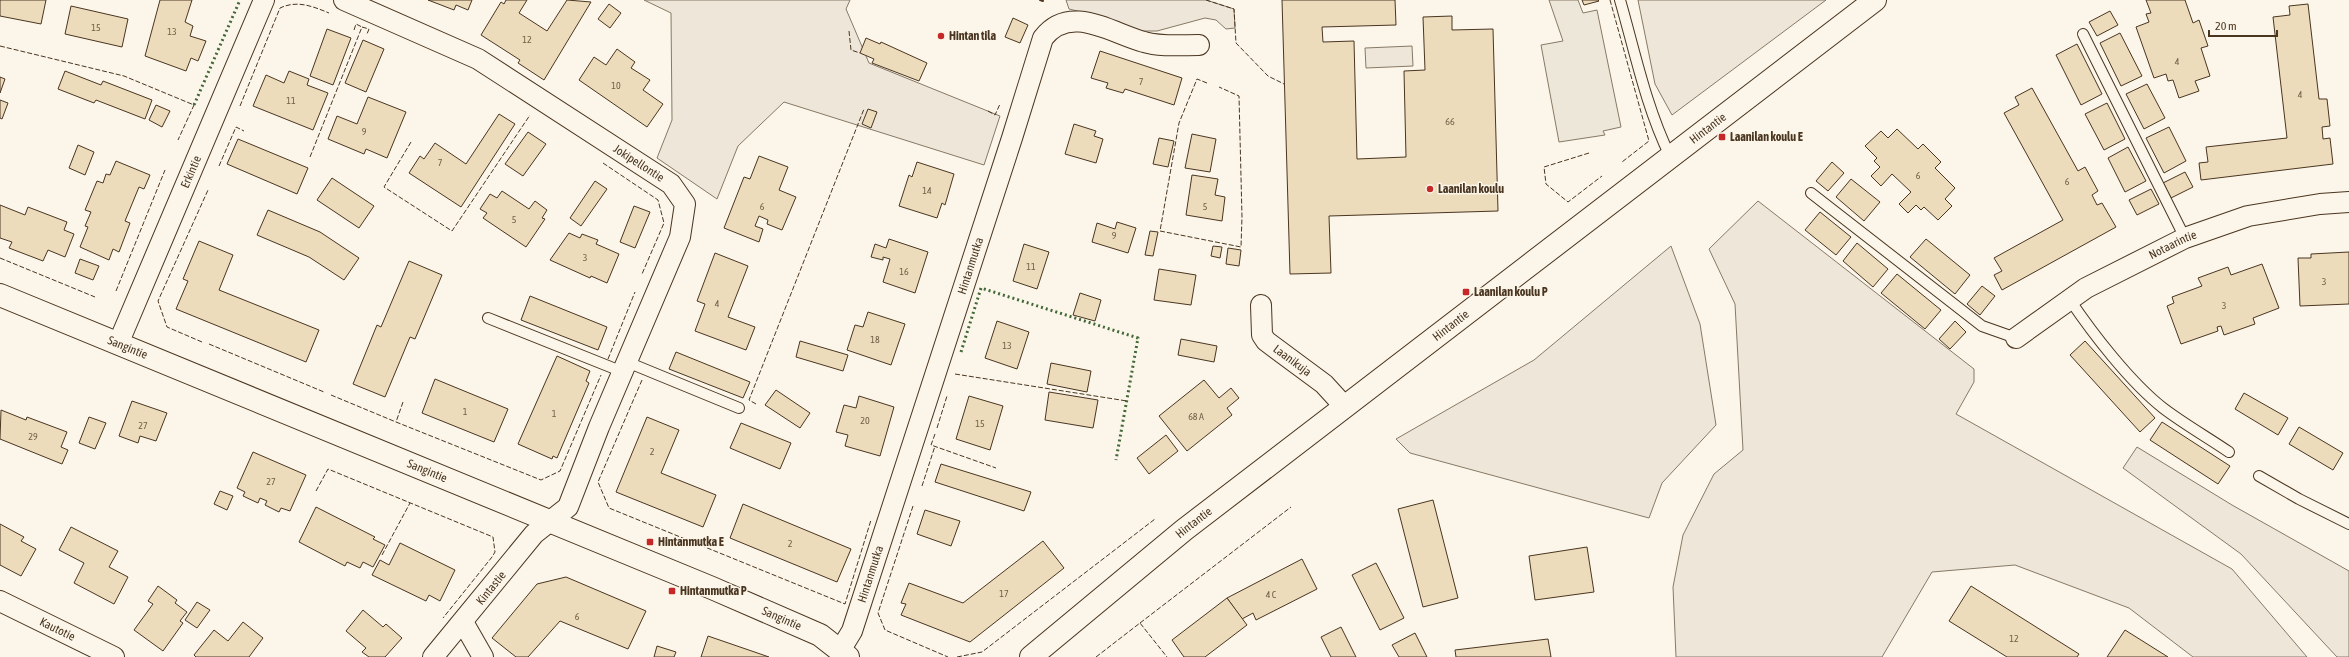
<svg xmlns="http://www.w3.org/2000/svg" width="2349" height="657" viewBox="0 0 2349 657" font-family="'Asap Condensed',sans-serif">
<rect width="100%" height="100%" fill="#fbf6e9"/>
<g fill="#ede6d9" stroke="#887966">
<polygon points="644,0 850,0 846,9 869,63 1000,116 984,165 784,102 738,146 717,199 657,158 672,120 671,13"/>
<polygon points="1066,0 1206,0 1234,9 1235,28 1226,29 1216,20 1205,18 1157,31 1140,31 1094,15 1069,9"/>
<polygon points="1638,0 1826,0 1672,115 1655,84"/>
<polygon points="1412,46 1413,66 1366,68 1365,48"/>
<polygon points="1758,201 1974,369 1974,382 1956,414 2232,569 2307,657 2193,657 2129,608 2015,565 1932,572 1882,657 1676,657 1673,587 1683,535 1714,474 1743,450 1735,304 1709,249"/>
<polygon points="1671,246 1700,324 1716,425 1662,483 1649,518 1410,453 1396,439 1534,360"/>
<polygon points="2137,447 2232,505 2349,571 2349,657 2337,657 2241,554 2123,468"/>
</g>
<polygon fill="#ede7d9" stroke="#887966" points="1549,0 1578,0 1583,13 1597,10 1621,127 1603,131 1605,135 1559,142 1541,45 1563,41"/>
<g fill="#ecdcbc" stroke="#4a3520">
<polygon points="0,0 46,0 41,24 0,16"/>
<polygon points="160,0 192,0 185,22 193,26 190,36 206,41 198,61 191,58 186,71 145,56"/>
<polygon points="428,0 472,0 468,10 456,5 454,10"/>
<polygon points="506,0 527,0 519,13 547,31 567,0 591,2 544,80 518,63 520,60 481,35 501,2 504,4"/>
<polygon points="1282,0 1395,0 1396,25 1322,27 1323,42 1354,41 1357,159 1406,157 1404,71 1425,70 1423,17 1452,16 1452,30 1493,29 1498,211 1329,216 1331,273 1290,274"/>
<polygon points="1582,0 1598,0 1599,1 1584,5"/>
<polygon points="2146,0 2185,0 2193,23 2199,20 2208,46 2201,48 2210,76 2195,81 2199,91 2179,98 2173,80 2168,81 2166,74 2154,78 2136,27 2149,22 2146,14 2151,13"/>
<polygon points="609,4 621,13 610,28 598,19"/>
<polygon points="2308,4 2319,99 2327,99 2330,126 2322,127 2323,139 2330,138 2333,164 2201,180 2199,163 2208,162 2206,147 2287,138 2273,17 2290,15 2289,6"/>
<polygon points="71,6 128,19 122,47 65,34"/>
<polygon points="2110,11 2118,25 2097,36 2089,22"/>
<polygon points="1013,18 1028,25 1020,43 1005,37"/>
<polygon points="327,29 351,38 333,85 310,76"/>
<polygon points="2120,33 2142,76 2121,86 2100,43"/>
<polygon points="866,38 880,44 881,42 927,63 919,81 872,63 874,59 860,53"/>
<polygon points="363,40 384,49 366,92 345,83"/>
<polygon points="2077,44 2102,94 2081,105 2056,55"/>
<polygon points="617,49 635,62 631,68 650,80 643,90 663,104 647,127 579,80 594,57 606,65"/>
<polygon points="1100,51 1182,78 1174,105 1125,89 1123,93 1106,88 1108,83 1091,78"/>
<polygon points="65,71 101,85 103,81 152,100 145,119 96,100 94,103 58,89"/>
<polygon points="289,71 309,79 307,85 328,93 313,130 253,106 266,75 284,83"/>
<polygon points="0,77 5,79 0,93"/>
<polygon points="2147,84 2165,118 2144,129 2126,94"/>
<polygon points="2032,88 2078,171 2085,167 2098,191 2092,195 2097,205 2102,203 2116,227 2002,290 1994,275 2002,271 1994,258 2063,220 2004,113 2019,105 2015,97"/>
<polygon points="368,97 406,112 387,158 366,149 364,154 328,139 337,116 357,124"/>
<polygon points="0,100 8,103 2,119 0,118"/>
<polygon points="2107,103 2125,139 2104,150 2085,114"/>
<polygon points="156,105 170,111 162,127 149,120"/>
<polygon points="868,109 877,112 871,128 862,124"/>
<polygon points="499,114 515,124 461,207 409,173 420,156 424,159 435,143 466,164"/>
<polygon points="1074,124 1096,131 1094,136 1103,139 1096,163 1065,154"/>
<polygon points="2169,127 2186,161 2164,173 2146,138"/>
<polygon points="1897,129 1918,149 1923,144 1941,162 1935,168 1955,188 1945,199 1952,206 1938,220 1924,207 1921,210 1916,205 1908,213 1899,204 1911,192 1892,174 1881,186 1871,176 1880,167 1874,161 1877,158 1865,146 1881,131 1888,138"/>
<polygon points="528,132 546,144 523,176 505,164"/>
<polygon points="1192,134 1216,139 1210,172 1185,168"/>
<polygon points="1159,138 1174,141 1168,167 1153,164"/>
<polygon points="238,139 308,168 297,194 227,164"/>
<polygon points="78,145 94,152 85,175 69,168"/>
<polygon points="2128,147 2146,181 2125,192 2108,158"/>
<polygon points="759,156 788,167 779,190 796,197 782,230 767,224 768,220 759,216 755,226 763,229 759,242 724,228 744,177 750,179"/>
<polygon points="116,161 150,175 144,189 139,187 125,221 130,223 119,252 113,249 109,260 80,247 88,227 85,226 91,212 85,210 97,181 103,183 106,174 110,175"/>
<polygon points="917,162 954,174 945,205 942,203 937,218 899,206 909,175 912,177"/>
<polygon points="1832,162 1844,173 1828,191 1816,181"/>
<polygon points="2185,172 2193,187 2171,198 2163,183"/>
<polygon points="1192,175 1218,179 1215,195 1225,197 1222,221 1186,215"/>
<polygon points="332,178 374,206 359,228 317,200"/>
<polygon points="1851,179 1880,202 1864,221 1836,197"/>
<polygon points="595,181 607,189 581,226 570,218"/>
<polygon points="2151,189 2159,204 2137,215 2129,200"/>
<polygon points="502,191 529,209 535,201 547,210 542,218 545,219 526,247 483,218 487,213 480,209 490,194 497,198"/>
<polygon points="0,205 25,215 28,207 67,222 64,230 74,234 65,257 48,250 43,261 9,248 12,242 0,238"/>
<polygon points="634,206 650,212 635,248 620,242"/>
<polygon points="268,210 320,232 359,258 344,280 309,257 257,235"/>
<polygon points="1820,212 1851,237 1836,255 1805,230"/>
<polygon points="1117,222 1136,228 1128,253 1092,242 1097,223 1115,229"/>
<polygon points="1150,231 1158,232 1153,256 1145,255"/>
<polygon points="569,233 580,238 582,234 598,240 596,244 619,254 607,283 591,276 590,278 550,260"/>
<polygon points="889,239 928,252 915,293 883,282 890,259 883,257 883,260 871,257 875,244 886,248"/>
<polygon points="1926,239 1970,275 1955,294 1910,257"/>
<polygon points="199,241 233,255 219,290 319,330 306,362 176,309 188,281 183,279"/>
<polygon points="1857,243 1888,269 1873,287 1843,261"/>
<polygon points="1024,244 1049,252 1037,289 1013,281"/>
<polygon points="1213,246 1222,247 1220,258 1211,256"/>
<polygon points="1228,248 1241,250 1239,266 1226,264"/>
<polygon points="2349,252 2349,304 2300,306 2298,258 2311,258 2311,254"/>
<polygon points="715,253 748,266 728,317 755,327 746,350 695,331 705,304 697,301"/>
<polygon points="80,259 99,266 93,280 75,273"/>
<polygon points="409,261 442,275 415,339 410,337 385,397 353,384 377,325 381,327"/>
<polygon points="2262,264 2279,308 2253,318 2255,324 2224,335 2221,326 2217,327 2218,331 2181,344 2167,306 2174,303 2172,297 2202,286 2198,278 2228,267 2231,275"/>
<polygon points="1159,269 1196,275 1191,305 1154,300"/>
<polygon points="1897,274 1941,310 1925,329 1881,293"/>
<polygon points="1982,286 1995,296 1980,315 1967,304"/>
<polygon points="1080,293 1101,300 1095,321 1073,315"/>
<polygon points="530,296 607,327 598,350 521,320"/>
<polygon points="868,312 905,324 891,365 847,350 855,325 863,327"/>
<polygon points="997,321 1029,332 1017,369 985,358"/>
<polygon points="1955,321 1966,332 1950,349 1939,339"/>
<polygon points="1181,339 1217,346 1214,362 1178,355"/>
<polygon points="800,341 848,355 843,371 796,357"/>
<polygon points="2085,341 2155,418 2140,432 2070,355"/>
<polygon points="676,352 750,382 743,398 669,369"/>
<polygon points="557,356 590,371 586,381 589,383 557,458 553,456 552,459 518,444"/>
<polygon points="1051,363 1091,371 1087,392 1047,384"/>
<polygon points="435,379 508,409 494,442 422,413"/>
<polygon points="1204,380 1219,398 1231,388 1239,398 1227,408 1232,415 1187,451 1159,416"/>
<polygon points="776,390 810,413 800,428 765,405"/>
<polygon points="1049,392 1098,400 1093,428 1045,420"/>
<polygon points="2244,393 2288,418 2278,435 2235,409"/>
<polygon points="859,396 894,407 880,456 845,446 848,435 836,432 844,405 856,408"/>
<polygon points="969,396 1003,406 990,450 956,439"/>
<polygon points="132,401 167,413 156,441 140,436 138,443 119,436"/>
<polygon points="1,410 26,420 27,417 67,432 61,447 68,450 62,464 0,439"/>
<polygon points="89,417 106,423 95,449 79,443"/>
<polygon points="647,417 679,430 661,473 716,495 703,527 616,492"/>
<polygon points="2162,422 2230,466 2218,484 2150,440"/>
<polygon points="741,423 791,443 780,469 730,448"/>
<polygon points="2299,427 2343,453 2333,470 2289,444"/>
<polygon points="1166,435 1178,451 1149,474 1137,458"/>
<polygon points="253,452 306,475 290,511 281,508 279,512 265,505 267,501 260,498 258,503 243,496 245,492 237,488"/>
<polygon points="941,464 1031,492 1024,511 935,482"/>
<polygon points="220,491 233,496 227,510 214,504"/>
<polygon points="1433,500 1458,598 1423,607 1398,509"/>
<polygon points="743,504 851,549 837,582 730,538"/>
<polygon points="316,507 375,537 373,539 385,545 373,567 363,562 360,568 347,562 345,566 299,542"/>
<polygon points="925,510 960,521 951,546 917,534"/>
<polygon points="0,524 24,537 21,541 36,549 21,576 0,565"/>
<polygon points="71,527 118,551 109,567 128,577 114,604 74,583 84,563 59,550"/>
<polygon points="1043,541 1064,568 970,642 901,615 906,604 901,603 909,583 963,603"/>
<polygon points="400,543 455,570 440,601 429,595 426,601 372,575 380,560 389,565"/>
<polygon points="1587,547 1594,592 1535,600 1529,556"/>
<polygon points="1302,559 1317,589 1256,620 1253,613 1242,619 1227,598"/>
<polygon points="1376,563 1404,618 1380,630 1352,575"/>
<polygon points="566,577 646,611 628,649 560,621 528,657 516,657 492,638 537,584"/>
<polygon points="158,586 177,600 175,603 187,612 180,621 183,623 163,651 134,630 153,604 148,601"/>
<polygon points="1971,586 2079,654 2077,657 2007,657 1949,621"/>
<polygon points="1227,598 1247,625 1205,657 1184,657 1172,640"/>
<polygon points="197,602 210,610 197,628 185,620"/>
<polygon points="363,610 383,627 386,624 402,638 385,657 369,657 362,652 366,648 346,631"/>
<polygon points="243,622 263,638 249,657 196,657 194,655 214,630 228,641"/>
<polygon points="1341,627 1356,657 1331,657 1321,637"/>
<polygon points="2125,630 2168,657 2107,657"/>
<polygon points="1415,633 1427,657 1399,657 1392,645"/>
<polygon points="708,636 769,657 701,657"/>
<polygon points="1548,639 1551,657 1456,657 1455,650"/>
<polygon points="657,646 676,652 674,657 654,657"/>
</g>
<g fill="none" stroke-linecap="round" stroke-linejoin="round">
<defs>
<g id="lane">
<path d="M1620 0C1635 52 1646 107 1670 156"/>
<polyline points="2083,34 2185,238"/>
<polyline points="1811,193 1982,326 2016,338"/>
<path d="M2070 300C2093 334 2130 382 2163 408 2184 424 2207 437 2229 452"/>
<polyline points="488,318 623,372"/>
<polyline points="627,362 739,408"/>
<polyline points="2259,476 2299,499 2349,524"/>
</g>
<g id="street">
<path id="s1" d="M344 0 478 59 671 184 685 204 680 237 599 427 568 507 534 534 433 657"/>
<path id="s2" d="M1261 305 1262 335 1266 341 1324 384 1345 407"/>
<path id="s3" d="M2016 338 2086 288 2185 238 2248 216 2320 204 2349 202"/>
<path id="s4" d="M118 344 264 0"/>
<path id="s5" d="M0 601 114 657"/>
<polyline points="463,622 483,657"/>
<path id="s6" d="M841 649 852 631 1012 138 1043 38C1070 3 1111 33 1144 42 1160 47 1182 45 1199 45"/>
</g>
<g id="secondary">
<path id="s7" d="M0 295 712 588 820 635 848 657"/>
<path id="s8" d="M1031 657 1184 530 1875 0"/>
</g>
</defs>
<use href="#lane" stroke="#4a3520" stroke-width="12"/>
<use href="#street" stroke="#4a3520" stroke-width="22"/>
<use href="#secondary" stroke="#4a3520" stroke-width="24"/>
<use href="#lane" stroke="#fbf6e9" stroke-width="10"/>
<use href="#street" stroke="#fbf6e9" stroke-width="20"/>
<use href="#secondary" stroke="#fbf6e9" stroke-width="22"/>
<g stroke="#436837" stroke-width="3" stroke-dasharray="2 3" stroke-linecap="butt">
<polyline points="194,105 240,0"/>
<polyline points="961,352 981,288 1138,338 1116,460"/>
</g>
<g stroke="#4a3520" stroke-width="1" stroke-dasharray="5 2" stroke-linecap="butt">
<polyline points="1206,0 1234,9 1236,43 1268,76 1284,84"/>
<polyline points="1610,0 1649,141 1622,162"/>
<polyline points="354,30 356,24 362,27"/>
<polyline points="849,31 851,50 860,53"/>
<polyline points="0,46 124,76 194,105 178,140"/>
<polyline points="1207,83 1197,79 1179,123 1160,231 1241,247 1242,217 1239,96 1219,87"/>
<path d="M240 106 280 8C297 0 312 6 329 13"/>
<polyline points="988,111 995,115 1000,104"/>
<polyline points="411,142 384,187 452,231 530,115"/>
<polyline points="1589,153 1544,167 1546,184 1568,202 1602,176"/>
<polyline points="310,157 362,27 369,29 367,34"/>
<polyline points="603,163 658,200 664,223 642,274"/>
<polyline points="219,166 236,127 244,131"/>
<polyline points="0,258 95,297"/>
<polyline points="116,291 165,170"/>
<polyline points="202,342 167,327 158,301 208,190"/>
<polyline points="209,344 324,392"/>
<polyline points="608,359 635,292"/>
<polyline points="955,374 1127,401"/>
<polyline points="642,380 598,482 609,508 845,604 871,520"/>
<polyline points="331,395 396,422"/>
<polyline points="403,402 396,422 541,480 560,471 601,375"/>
<polyline points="756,404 749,400 864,109"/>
<polyline points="937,428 947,396"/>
<polyline points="935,434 931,445 996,468"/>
<polyline points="922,486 935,446"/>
<polyline points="316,491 328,469 493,537 495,552 492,557 443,618"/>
<polyline points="913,506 878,613 885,630 948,657"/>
<polyline points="382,555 410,503"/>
<polyline points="1140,623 1291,507"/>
<polyline points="957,657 982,652 1155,519"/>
<polyline points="1096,657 1140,623 1167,657"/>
</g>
<polyline stroke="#4a3520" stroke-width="2" points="1040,0 1043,1"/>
</g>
<g fill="#c62828" stroke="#fbf6e9" stroke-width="1.5">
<circle cx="941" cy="36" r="4"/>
<rect x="1718" y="133" width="8" height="8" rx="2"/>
<circle cx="1430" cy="189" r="4"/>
<rect x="1462" y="288" width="8" height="8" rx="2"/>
<rect x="646" y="538" width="8" height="8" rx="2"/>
<rect x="668" y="587" width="8" height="8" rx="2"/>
</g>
<g text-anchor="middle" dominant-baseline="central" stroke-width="3" stroke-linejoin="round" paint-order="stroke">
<g font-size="10" fill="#725f47">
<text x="96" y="27">15</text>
<text x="172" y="31">13</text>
<text x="527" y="39">12</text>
<text x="2177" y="61">4</text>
<text x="1141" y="81">7</text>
<text x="616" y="85">10</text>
<text x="2300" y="94">4</text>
<text x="291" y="100">11</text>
<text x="1450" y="121">66</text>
<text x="364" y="131">9</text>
<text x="440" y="162">7</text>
<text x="1918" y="175">6</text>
<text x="2067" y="181">6</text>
<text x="927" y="190">14</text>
<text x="762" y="206">6</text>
<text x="1205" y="206">5</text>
<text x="514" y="219">5</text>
<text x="1114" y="235">9</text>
<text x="585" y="257">3</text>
<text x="1031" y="266">11</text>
<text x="904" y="271">16</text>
<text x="2324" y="281">3</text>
<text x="717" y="303">4</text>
<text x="2224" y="305">3</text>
<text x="875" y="339">18</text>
<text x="1007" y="345">13</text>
<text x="465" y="411">1</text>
<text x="554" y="413">1</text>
<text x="1196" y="416">68 A</text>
<text x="865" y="420">20</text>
<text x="980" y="423">15</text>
<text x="143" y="425">27</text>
<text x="33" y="436">29</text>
<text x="652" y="451">2</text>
<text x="271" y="481">27</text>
<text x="790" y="543">2</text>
<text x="1004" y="593">17</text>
<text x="1271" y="594">4 C</text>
<text x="577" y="616">6</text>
<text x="2014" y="638">12</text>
</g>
<g font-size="12" font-weight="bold" fill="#4a3520" stroke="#fbf6e9" text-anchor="start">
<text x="949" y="36">Hintan tila</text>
<text x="1730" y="137">Laanilan koulu E</text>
<text x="1438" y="189">Laanilan koulu</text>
<text x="1474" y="292">Laanilan koulu P</text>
<text x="658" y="542">Hintanmutka E</text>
<text x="680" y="591">Hintanmutka P</text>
</g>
<g font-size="12" fill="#4a3520" stroke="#fbf6e9">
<text stroke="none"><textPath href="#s8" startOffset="859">Hintantie</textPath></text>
<text stroke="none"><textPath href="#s1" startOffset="338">Jokipellontie</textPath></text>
<text stroke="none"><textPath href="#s4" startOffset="187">Erkintie</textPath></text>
<text stroke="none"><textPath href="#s3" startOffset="183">Notaarintie</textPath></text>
<text stroke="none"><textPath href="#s6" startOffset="405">Hintanmutka</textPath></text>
<text stroke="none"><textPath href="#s8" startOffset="535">Hintantie</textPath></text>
<text stroke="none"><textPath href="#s7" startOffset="138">Sangintie</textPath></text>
<text stroke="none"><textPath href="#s2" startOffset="70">Laanikuja</textPath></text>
<text stroke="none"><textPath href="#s7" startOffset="462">Sangintie</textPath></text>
<text stroke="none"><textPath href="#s8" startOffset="211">Hintantie</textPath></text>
<text stroke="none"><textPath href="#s6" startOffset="81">Hintanmutka</textPath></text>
<text transform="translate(491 588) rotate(-51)">Kintastie</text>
<text stroke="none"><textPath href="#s7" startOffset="846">Sangintie</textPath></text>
<text stroke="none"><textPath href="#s5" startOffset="64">Kautotie</textPath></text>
</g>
</g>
<path d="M2209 30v6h68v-6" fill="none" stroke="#4a3520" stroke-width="2"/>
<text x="2215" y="30" font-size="12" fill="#4a3520" stroke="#fbf6e9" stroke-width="3" paint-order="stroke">20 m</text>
</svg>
